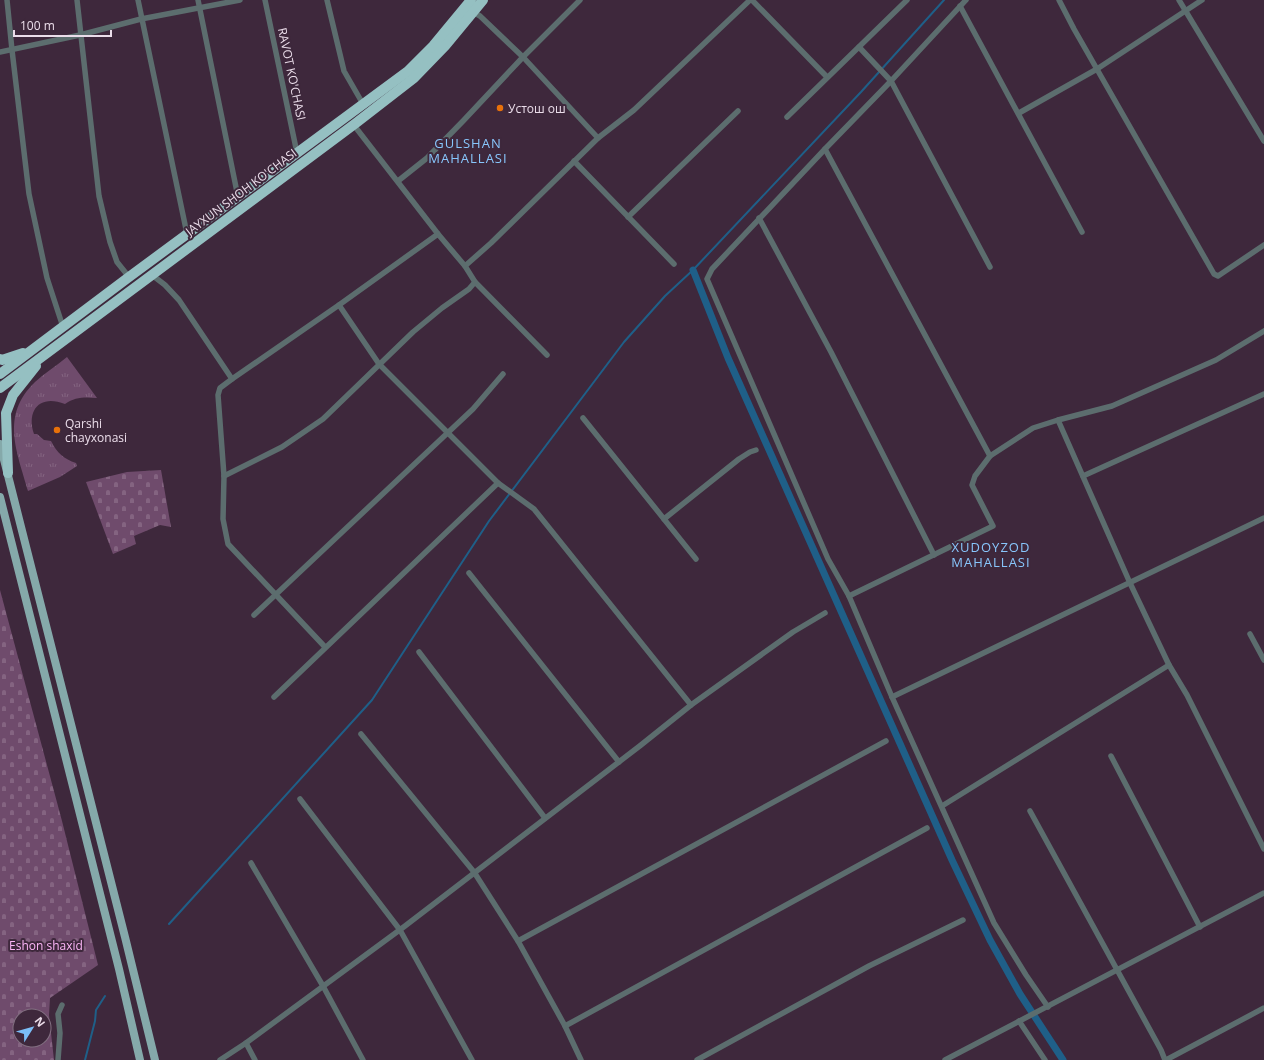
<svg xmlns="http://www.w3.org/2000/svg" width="1264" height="1060" viewBox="0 0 1264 1060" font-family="'Open Sans',sans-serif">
<defs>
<pattern id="grass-tufts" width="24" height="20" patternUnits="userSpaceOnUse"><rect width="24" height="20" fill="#6f4b6c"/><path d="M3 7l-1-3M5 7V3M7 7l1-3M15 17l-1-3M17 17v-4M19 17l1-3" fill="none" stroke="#846481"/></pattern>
<pattern id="cemetery-stones" width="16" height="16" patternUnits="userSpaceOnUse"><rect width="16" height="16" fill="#6f4b6c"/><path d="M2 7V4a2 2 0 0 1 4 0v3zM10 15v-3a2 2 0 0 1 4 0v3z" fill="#846481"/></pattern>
</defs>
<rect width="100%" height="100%" fill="#3e283c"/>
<path fill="url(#grass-tufts)" d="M67 357 97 398C84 397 75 397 65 404 40 394 26 410 34 434H37L44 440 51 441C57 453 64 459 76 463L77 466 60 477 28 491C17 451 0 416 35 382 45 373 56 366 67 357Z"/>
<g fill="url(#cemetery-stones)" fill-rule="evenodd">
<polygon points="161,470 171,527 160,525 134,536 136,544 113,554 86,482 127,472"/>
<path d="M0 590 62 821 98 965 50 998 49 1015 54 1060H0ZM20 1016H44V1040H20Z"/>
</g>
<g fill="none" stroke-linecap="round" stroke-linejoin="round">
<g stroke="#1f5f88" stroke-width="2">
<polyline points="169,924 372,700 489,521 624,342 665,296 693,270 861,92 944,0"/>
<polyline points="85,1060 95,1021 96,1010 105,996"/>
</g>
<polyline stroke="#1f5f88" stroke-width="7" points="693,270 728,358 952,860 990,940 1020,994 1063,1060"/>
<g stroke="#5c6d6e" stroke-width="5.5">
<polyline points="7,0 12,50 29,194 47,278 63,327"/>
<polyline points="77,0 99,196 110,242 117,262 129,277"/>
<polyline points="138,0 187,234"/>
<polyline points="198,0 238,197"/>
<polyline points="265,0 297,153"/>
<polyline points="327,0 344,71 363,104"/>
<polyline points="752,0 827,77"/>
<polyline points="966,0 891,81 825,149 712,269 707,279 828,559 849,596 892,697 994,923 1026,975 1048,1007"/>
<polyline points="1059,0 1074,29 1214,274 1218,276 1264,245"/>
<polyline points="1179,0 1264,141"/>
<polyline points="960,6 1082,232"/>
<polyline points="473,12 480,16 523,57 598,138"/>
<polyline points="859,47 891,81 990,267"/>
<polyline points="0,52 80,35 141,19 240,0"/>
<polyline points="1019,113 1097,69 1202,0"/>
<polyline points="787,117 907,0"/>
<polyline points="353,124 438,234 465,266 475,282 547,355"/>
<polyline points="825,149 990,456"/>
<polyline points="574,161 674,264"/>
<polyline points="398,181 427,158 464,120 523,57 580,0"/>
<polyline points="628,217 738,111"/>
<polyline points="759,218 831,352 934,555"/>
<polyline points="465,266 491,243 598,138 634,110 750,0"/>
<polyline points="152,275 165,285 179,300 232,379"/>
<polyline points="339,305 379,364 498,483 534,509 691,705"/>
<polyline points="583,418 696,559"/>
<polyline points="1058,420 1130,583 1169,665 1187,695 1264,849"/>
<polyline points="224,476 282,447 323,419 413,332 442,308 469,289 475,282"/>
<polyline points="1083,476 1264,394"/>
<polyline points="664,519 739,459 750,452 756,450"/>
<polyline points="469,573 619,762"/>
<polyline points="849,596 993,526 972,485 975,476 990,456 1033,428 1058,420 1112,406 1216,360 1264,331"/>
<polyline points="254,615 473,409 503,374"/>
<polyline points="1250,634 1264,660"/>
<polyline points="325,647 228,544 223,519 224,476 218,395 220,388 232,379 339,305 438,234"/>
<polyline points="419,652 545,818"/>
<polyline points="274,697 498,483"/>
<polyline points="892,697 1264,518"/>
<polyline points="361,734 474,872 518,941 565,1026 581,1060"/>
<polyline points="1111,756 1200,927"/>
<polyline points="300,799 400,930 472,1060"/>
<polyline points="942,806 1169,665"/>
<polyline points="1030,811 1161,1050 1165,1060"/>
<polyline points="251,863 323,986 363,1060"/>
<polyline points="518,941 886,741"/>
<polyline points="1019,1021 1045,1060"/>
<polyline points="565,1026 927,828"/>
<polyline points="246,1043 255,1060"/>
<polyline points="58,1060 60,1033 58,1014 62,1005"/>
<polyline points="220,1060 246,1043 405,926 641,745 691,705 793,632 825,613"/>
<polyline points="697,1060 869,966 963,920"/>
<polyline points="945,1060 1264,893"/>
<polyline points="1166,1060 1264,1008"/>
</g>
<g stroke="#85a9aa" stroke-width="8">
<polyline points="0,444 125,937 155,1060"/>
<polyline points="0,497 119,969 140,1060"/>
</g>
<g stroke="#95c0c2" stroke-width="10">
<polyline points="0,359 2,360 23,353"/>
<polyline points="0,374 129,277 408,71 433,46 471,0"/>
<polyline points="0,388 356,123 414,78 445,46 483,0"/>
<polyline points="8,473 6,413 13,395 36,366"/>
</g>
</g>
<g fill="#e8710a" stroke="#3e283c" stroke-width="1.5">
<circle cx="500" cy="108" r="4"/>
<circle cx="57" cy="430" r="4"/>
</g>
<g text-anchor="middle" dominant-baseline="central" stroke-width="4" stroke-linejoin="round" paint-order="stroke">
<g font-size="12" fill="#ebddea" stroke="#3e283c">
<text transform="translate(292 74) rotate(78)">RAVOT KO'CHASI</text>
<text transform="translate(241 192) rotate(-37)">JAYXUN SHOH KO'CHASI</text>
</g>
<g font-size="12" fill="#ebddea" stroke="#3e283c" text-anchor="start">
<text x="508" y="108">Устош ош</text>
<text x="65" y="423">Qarshi<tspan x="65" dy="14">chayxonasi</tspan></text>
</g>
<g font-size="12" fill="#fcb6f7" stroke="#3e283c">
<text x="46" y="945">Eshon shaxid</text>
</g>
<g font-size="13" letter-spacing="1" fill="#88c6fc" stroke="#3e283c">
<text x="468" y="143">GULSHAN<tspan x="468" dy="15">MAHALLASI</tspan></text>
<text x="991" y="547">XUDOYZOD<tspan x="991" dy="15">MAHALLASI</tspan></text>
</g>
</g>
<g transform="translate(32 1028) rotate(53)"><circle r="19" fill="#3e283c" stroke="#837082"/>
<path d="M0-3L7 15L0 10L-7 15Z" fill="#7bbef8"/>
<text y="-6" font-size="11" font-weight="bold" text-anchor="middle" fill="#ebddea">N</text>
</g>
<path d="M14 30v6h97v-6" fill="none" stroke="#ebddea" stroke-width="2"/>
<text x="20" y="30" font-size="12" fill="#ebddea" stroke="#3e283c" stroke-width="3" paint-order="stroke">100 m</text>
</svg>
